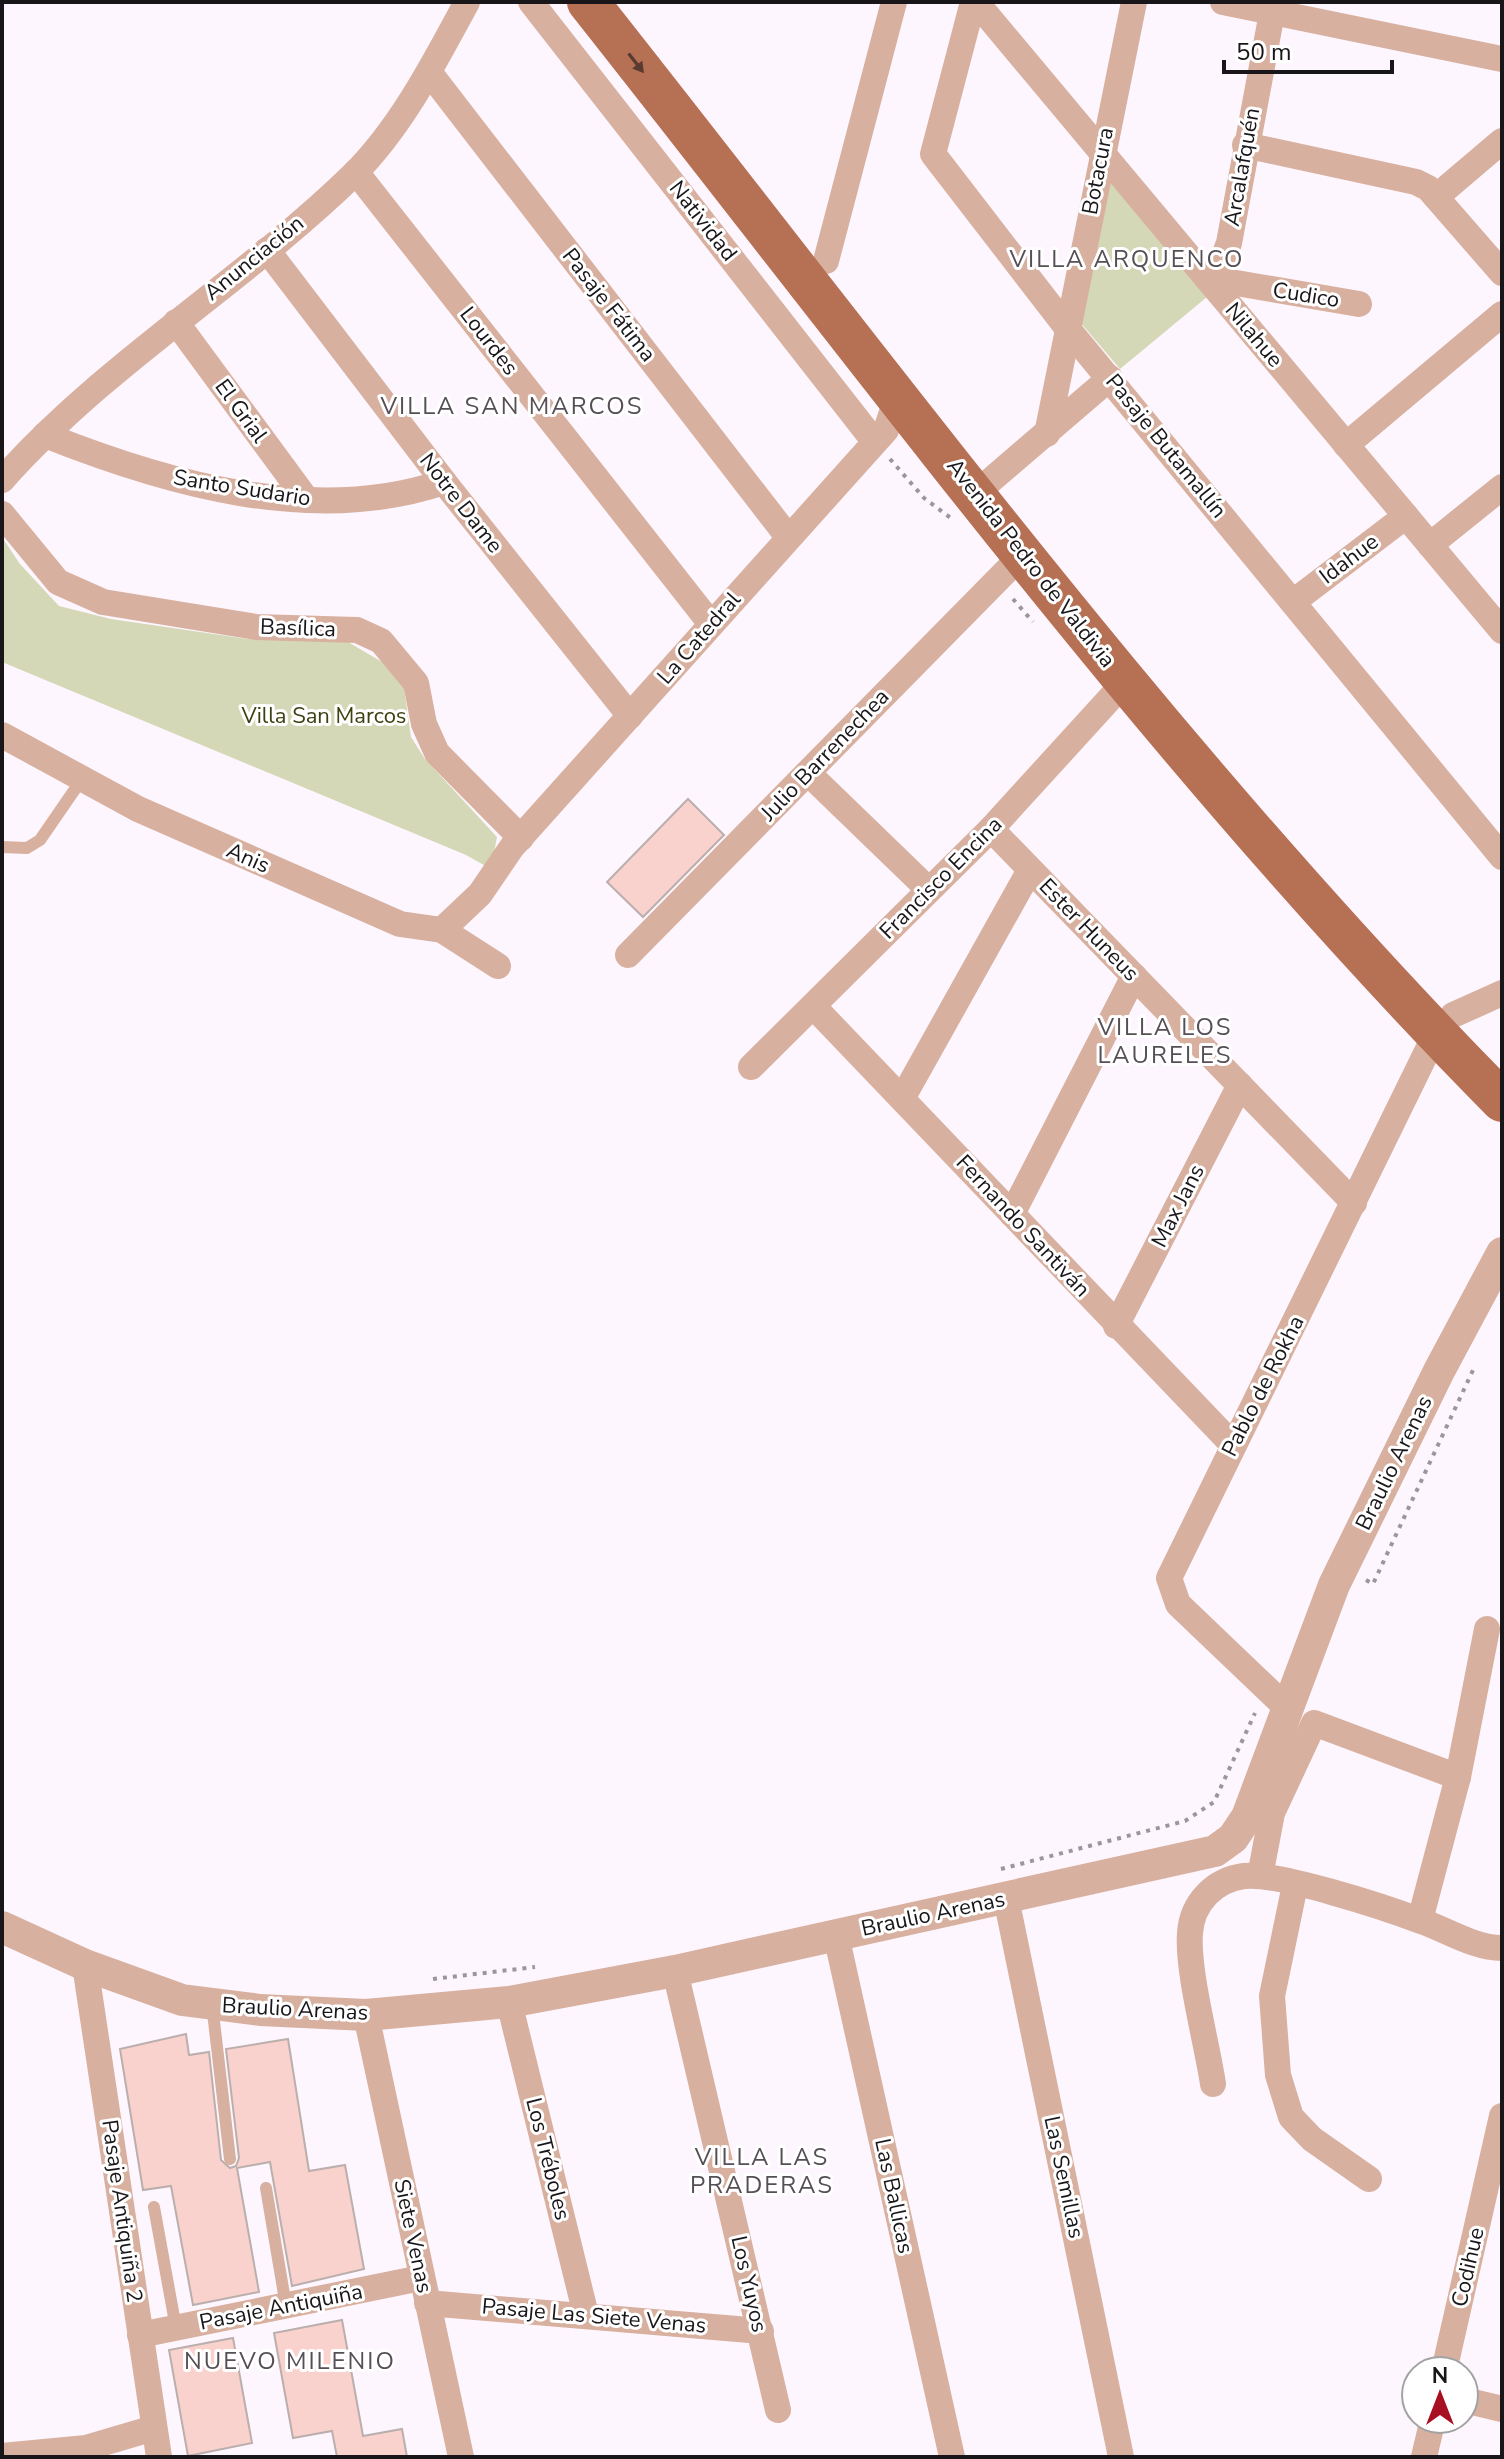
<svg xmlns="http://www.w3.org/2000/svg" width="1504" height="2459" viewBox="0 0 1504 2459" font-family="'Nunito Sans',sans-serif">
<rect width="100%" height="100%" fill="#fef6fe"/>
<g fill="#d4d8b6">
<polygon points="1106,177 1207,297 1120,369 1080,322"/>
<polygon points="2,537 20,564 59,606 111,619 248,639 348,642 384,663 404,688 411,737 425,759 497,837 491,869 466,855 2,662"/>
</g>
<g fill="#fad2cd" stroke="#bbafad" stroke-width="2">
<polygon points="688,799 724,835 643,917 607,882"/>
<polygon points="186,2034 189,2055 209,2052 221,2160 230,2168 236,2166 239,2158 226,2049 288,2039 309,2171 345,2165 364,2269 292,2286 270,2162 237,2168 259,2292 193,2305 171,2186 143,2190 120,2049"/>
<polygon points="342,2320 363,2436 402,2429 407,2457 337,2457 332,2431 293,2438 274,2333"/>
<polygon points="233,2338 252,2443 188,2456 169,2350"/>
</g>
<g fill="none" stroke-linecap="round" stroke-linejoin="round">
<g stroke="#9c969c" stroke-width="4" stroke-dasharray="4 6" stroke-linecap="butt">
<polyline points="890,459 924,498 952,519"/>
<polyline points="1013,599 1033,622"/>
<polyline points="1366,1580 1373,1584 1474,1368"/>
<polyline points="1001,1869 1185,1821 1214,1802 1255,1713"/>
<polyline points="433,1979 535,1967"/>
</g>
<g stroke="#d8b09f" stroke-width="12">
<polyline points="2,847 27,848 40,840 82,779"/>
<polyline points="212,2004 230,2159"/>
<polyline points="266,2188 286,2306"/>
<polyline points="154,2207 176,2328"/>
</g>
<g stroke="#d8b09f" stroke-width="26">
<polyline points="531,2 874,441"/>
<polyline points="973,2 933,154 1068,329 1502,857"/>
<polyline points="976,2 1502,631"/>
<polyline points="1223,2 1502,59"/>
<polyline points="429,72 788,537"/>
<polyline points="1245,145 1416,182 1428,188 1502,273"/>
<polyline points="356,172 711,624"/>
<polyline points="1436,197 1502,141"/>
<polyline points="267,250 444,482 630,716"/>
<polyline points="826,261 894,2"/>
<polyline points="1207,278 1221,264 1229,243 1274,2"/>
<polyline points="1207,278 1359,304"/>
<polyline points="176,322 307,500"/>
<polyline points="1047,434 1134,2"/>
<path d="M45 435C168 484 314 526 444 482"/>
<polyline points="1346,445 1502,314"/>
<path d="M2 480C106 363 242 283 354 174 402 126 435 61 467 2"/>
<polyline points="976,493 1110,378"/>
<polyline points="2,514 58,582 103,602 256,627 357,630 381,641 416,683 424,724 437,753 521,838"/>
<polyline points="1430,545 1502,487"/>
<polyline points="1293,602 1406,516"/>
<polyline points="2,735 138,809 400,924 442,930 498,966"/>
<polyline points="808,773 928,889"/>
<polyline points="991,829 1354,1203"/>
<polyline points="442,930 480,894 512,847 886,430 898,395"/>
<polyline points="628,955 1022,555"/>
<polyline points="814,1007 1233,1445"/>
<polyline points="1453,1015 1502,993"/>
<polyline points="751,1067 991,829 1125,682"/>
<polyline points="903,1097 1030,870"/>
<polyline points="1012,1214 1134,976"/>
<polyline points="1116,1326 1240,1085"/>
<polyline points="1287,1708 1178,1604 1169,1578 1436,1033"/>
<polyline points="1260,1876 1272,1813 1314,1723 1458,1777"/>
<polyline points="1295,1885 1272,1996 1278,2075 1291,2117 1312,2139 1369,2179"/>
<polyline points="1006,1898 1121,2457"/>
<polyline points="1420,1920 1458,1777 1487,1629"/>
<polyline points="836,1935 952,2457"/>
<polyline points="85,1965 159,2457"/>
<polyline points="675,1971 778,2410"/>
<polyline points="509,2002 586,2315"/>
<polyline points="366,2015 461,2457"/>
<path d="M1213 2084C1207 2043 1187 1971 1190 1933 1192 1903 1214 1880 1244 1876 1277 1872 1387 1908 1421 1921 1447 1930 1474 1948 1502 1948"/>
<polyline points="427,2303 761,2331"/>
<polyline points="140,2335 421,2278"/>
<polyline points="1444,2371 1502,2116"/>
<polyline points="1464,2400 1502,2409"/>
<polyline points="2,2456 86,2448 154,2428"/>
<polyline points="1424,2457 1433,2419"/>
</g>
<polyline stroke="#d8b09f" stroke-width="32" points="2,1927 85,1965 182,2000 260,2010 366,2015 509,2002 675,1971 1215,1851 1233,1838 1247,1817 1334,1585 1439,1371 1502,1253"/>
<path stroke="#b67053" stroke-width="42" d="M588 2C883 375 1167 762 1502 1101"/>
</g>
<defs><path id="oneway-solid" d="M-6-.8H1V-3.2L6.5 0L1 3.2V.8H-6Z" transform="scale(2)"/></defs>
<use fill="#583a30" href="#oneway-solid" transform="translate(636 63) rotate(52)"/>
<g text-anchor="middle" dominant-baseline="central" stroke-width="6" stroke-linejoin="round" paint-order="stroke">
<g font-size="22" fill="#191619" stroke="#fff">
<text transform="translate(1242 167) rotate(-80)">Arcalafquén</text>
<text transform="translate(1098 171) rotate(-79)">Botacura</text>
<text transform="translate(703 221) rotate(52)">Natividad</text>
<text transform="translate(254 258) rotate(-39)">Anunciación</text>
<text transform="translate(1306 295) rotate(9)">Cudico</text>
<text transform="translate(609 305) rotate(52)">Pasaje Fátima</text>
<text transform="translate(1254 335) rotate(50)">Nilahue</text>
<text transform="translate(489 341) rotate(52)">Lourdes</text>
<text transform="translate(241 411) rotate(54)">El Grial</text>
<text transform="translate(1166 446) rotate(51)">Pasaje Butamallín</text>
<text transform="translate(242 488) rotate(9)">Santo Sudario</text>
<text transform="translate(461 503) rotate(52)">Notre Dame</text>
<text transform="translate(1349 559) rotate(-37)">Idahue</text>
<text transform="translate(1031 563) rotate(52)">Avenida Pedro de Valdivia</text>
<text transform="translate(298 628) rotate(2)">Basílica</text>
<text transform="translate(699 638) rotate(-49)">La Catedral</text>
<text transform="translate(825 755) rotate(-46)">Julio Barrenechea</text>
<text transform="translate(248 858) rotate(24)">Anis</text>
<text transform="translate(941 878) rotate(-45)">Francisco Encina</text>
<text transform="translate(1089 930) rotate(46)">Ester Huneus</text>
<text transform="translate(1178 1206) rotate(-63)">Max Jans</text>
<text transform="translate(1023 1226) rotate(47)">Fernando Santiván</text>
<text transform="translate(1263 1386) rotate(-63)">Pablo de Rokha</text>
<text transform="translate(1394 1463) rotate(-64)">Braulio Arenas</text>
<text transform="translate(933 1914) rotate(-12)">Braulio Arenas</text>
<text transform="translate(295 2009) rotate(3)">Braulio Arenas</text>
<text transform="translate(548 2159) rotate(76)">Los Tréboles</text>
<text transform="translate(1064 2177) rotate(78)">Las Semillas</text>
<text transform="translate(894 2196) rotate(78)">Las Ballicas</text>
<text transform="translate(122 2211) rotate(82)">Pasaje Antiquiña 2</text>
<text transform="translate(413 2236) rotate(78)">Siete Venas</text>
<text transform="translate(1468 2267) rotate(-77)">Codihue</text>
<text transform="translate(749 2284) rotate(77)">Los Yuyos</text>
<text transform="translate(281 2307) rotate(-11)">Pasaje Antiquiña</text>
<text transform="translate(594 2316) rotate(5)">Pasaje Las Siete Venas</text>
</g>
<g font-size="22" fill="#3d400f" stroke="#fff">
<text x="324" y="716">Villa San Marcos</text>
</g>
<g font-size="24" letter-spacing="2" fill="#564f56" stroke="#fff">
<text x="1127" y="259">VILLA ARQUENCO</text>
<text x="512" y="406">VILLA SAN MARCOS</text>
<text x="1165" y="1027">VILLA LOS<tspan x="1165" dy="28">LAURELES</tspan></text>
<text x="762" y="2157">VILLA LAS<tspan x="762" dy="28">PRADERAS</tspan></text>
<text x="290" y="2361">NUEVO MILENIO</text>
</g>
</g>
<rect width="1504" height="2459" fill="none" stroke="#191619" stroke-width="8"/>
<g transform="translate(1440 2395)"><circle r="38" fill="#ffffff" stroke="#a3a2a3" stroke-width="2"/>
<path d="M0-6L14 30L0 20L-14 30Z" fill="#a71023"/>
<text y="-12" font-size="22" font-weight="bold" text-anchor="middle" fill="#191619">N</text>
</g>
<path d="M1224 60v12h168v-12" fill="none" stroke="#191619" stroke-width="4"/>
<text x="1236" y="60" font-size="24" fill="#191619" stroke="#ffffff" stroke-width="6" paint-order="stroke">50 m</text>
</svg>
